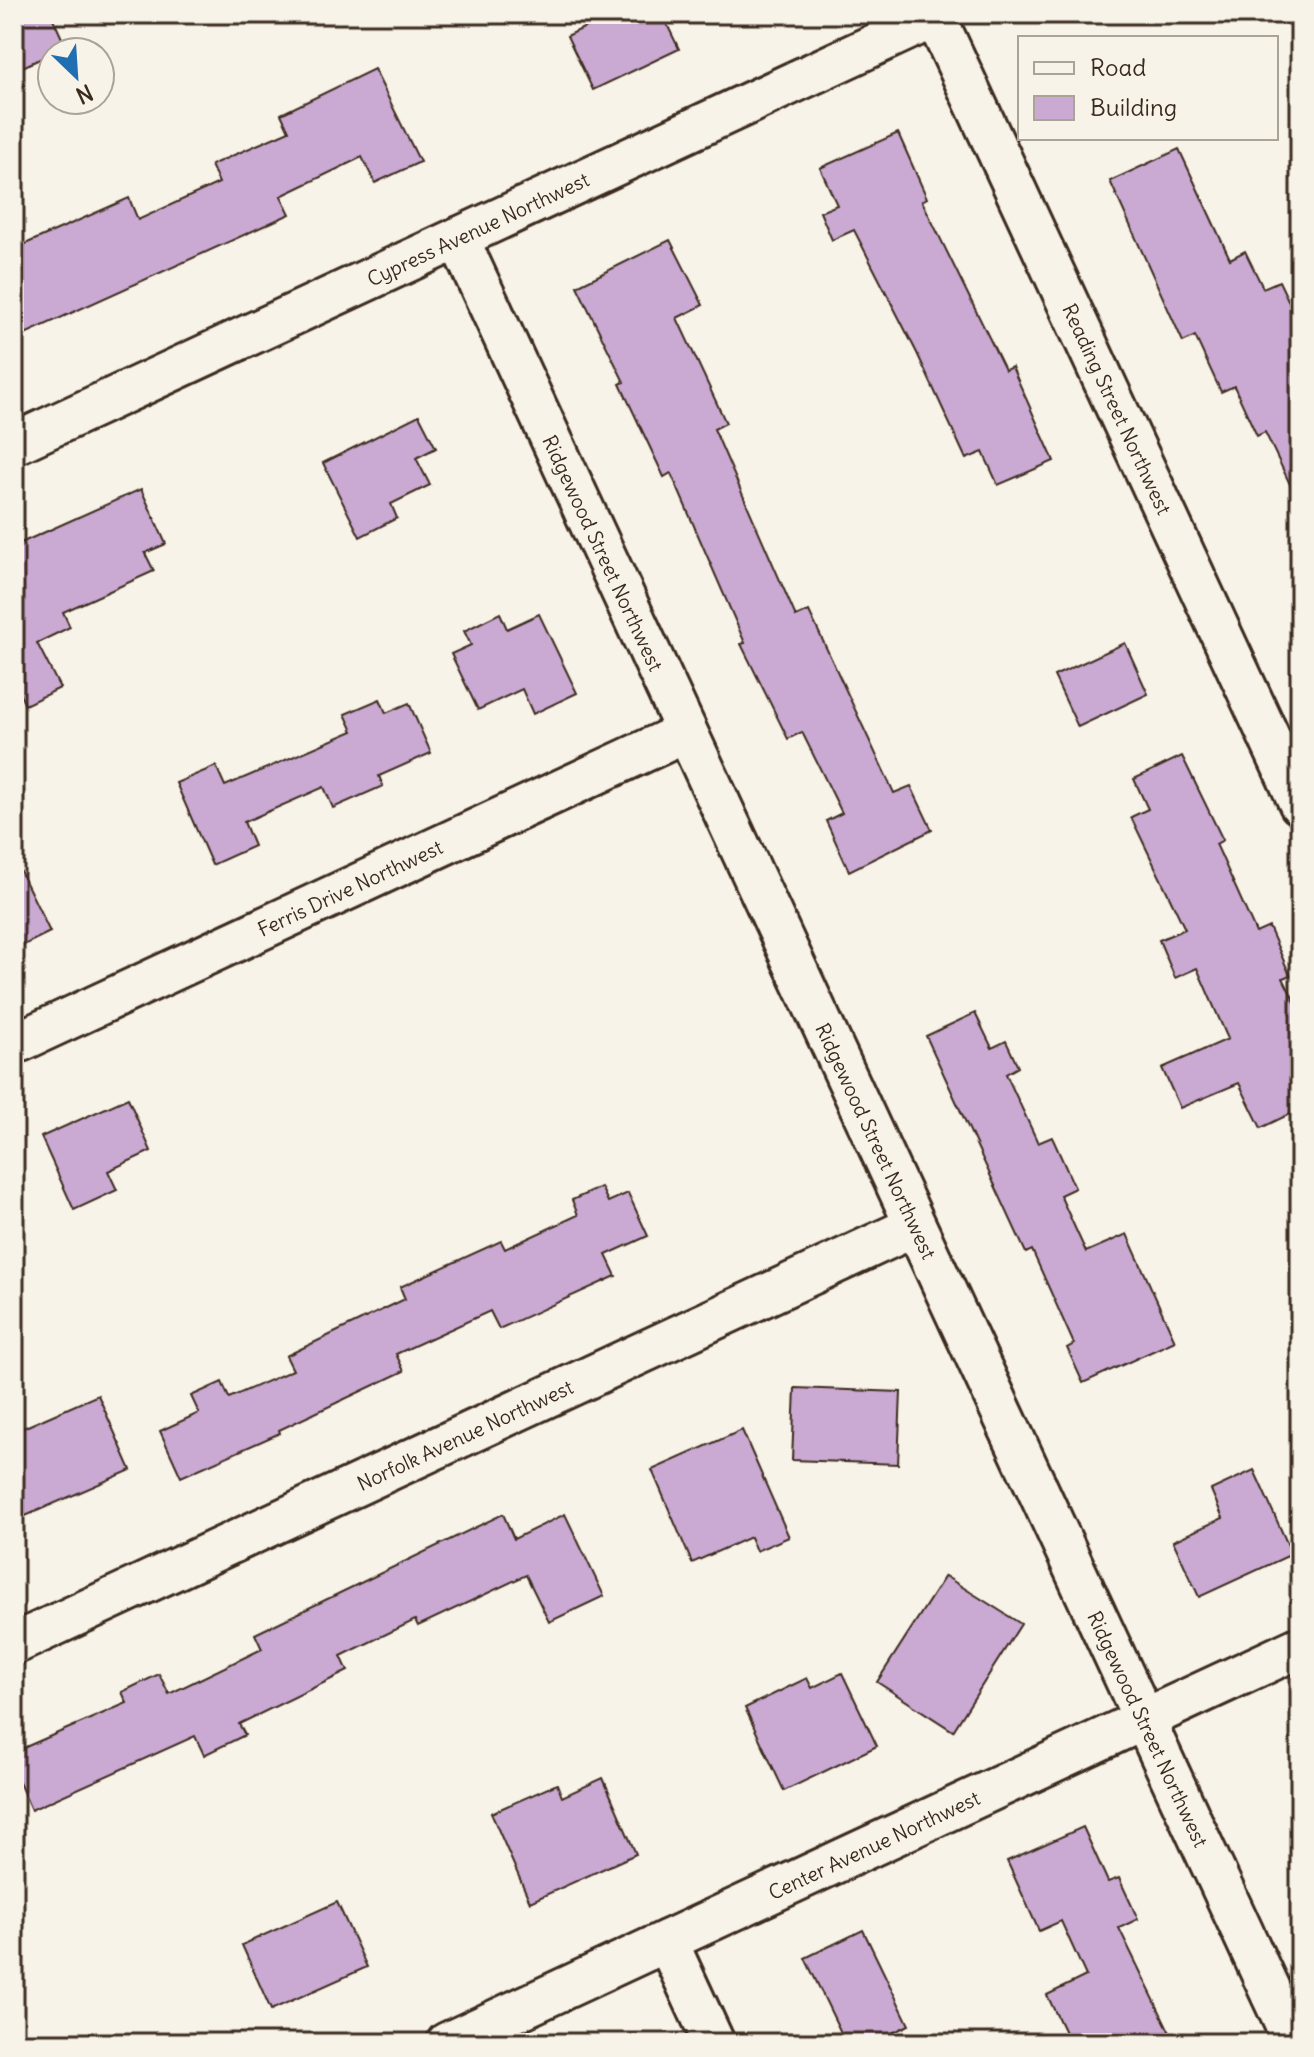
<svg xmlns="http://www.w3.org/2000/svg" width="1314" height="2057" viewBox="0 0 1314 2057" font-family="Delius,sans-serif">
<rect width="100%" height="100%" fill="#f7f3e8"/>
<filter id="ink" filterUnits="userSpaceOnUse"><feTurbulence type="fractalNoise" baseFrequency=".0125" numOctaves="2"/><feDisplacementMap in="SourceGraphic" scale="16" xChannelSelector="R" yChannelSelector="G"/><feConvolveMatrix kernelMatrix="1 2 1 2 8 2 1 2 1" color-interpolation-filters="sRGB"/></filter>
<g filter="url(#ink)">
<g fill="#caa9d3" stroke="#3b2a1e" stroke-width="2">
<polygon points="14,14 51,14 66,47 14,71"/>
<polygon points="612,14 662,14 679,49 593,90 567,36"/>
<polygon points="374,69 420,162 375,183 362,157 281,196 290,214 14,339 14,249 129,198 138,220 219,183 211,165 289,131 281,114"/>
<polygon points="898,133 927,198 922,201 1005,370 1012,367 1054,461 998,485 983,452 966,459 917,353 854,230 832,240 820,212 837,205 820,168"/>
<polygon points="1179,149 1230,259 1245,251 1263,288 1279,281 1300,325 1300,505 1265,432 1257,436 1234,386 1221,392 1195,336 1183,342 1110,181"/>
<polygon points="670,240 703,305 677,318 726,423 714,429 796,617 809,611 894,793 911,786 932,830 849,871 826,821 842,813 802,732 788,739 741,644 745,643 671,473 664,477 620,384 624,382 577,286"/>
<polygon points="419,415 436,448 416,458 430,485 391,504 397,518 360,537 323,463"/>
<polygon points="141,489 166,544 145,553 154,571 63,612 70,627 37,643 60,688 25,705 14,682 14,546"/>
<polygon points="500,613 507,629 539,614 577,693 533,714 522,689 478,710 451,654 471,645 464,631"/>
<polygon points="1125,643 1148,694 1078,727 1054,676"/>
<polygon points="380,699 386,713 409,703 431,753 379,776 383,786 333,808 324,787 244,822 254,846 212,865 176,783 216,766 225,786 353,731 345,714"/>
<polygon points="1182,756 1223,840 1216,844 1256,933 1269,927 1290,975 1283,978 1300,1012 1300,1109 1261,1128 1239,1083 1180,1108 1162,1068 1228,1039 1197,968 1175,978 1159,940 1185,929 1131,817 1148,809 1134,779"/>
<polygon points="14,858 50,932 14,950"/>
<polygon points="975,1013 992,1048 1006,1041 1018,1067 1006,1074 1038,1143 1052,1137 1075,1188 1060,1195 1086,1252 1127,1234 1175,1341 1083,1383 1067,1348 1074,1344 1032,1250 1026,1253 926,1036"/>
<polygon points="128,1098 151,1151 108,1171 117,1190 74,1210 41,1137"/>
<polygon points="601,1187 608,1202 628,1193 648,1236 606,1255 616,1276 499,1329 490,1311 396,1354 404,1371 279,1430 280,1433 181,1477 160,1431 199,1413 191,1396 222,1382 229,1398 293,1370 286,1356 405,1299 400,1287 501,1241 505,1249 578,1215 572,1200"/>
<polygon points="795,1388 901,1392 898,1464 792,1460"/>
<polygon points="98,1395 131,1470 14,1521 14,1432"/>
<polygon points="742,1430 789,1537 756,1551 750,1537 692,1563 652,1470"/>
<polygon points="1254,1470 1292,1554 1199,1597 1173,1541 1223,1518 1211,1490"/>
<polygon points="503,1514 514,1539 565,1514 604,1596 549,1622 526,1575 418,1626 415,1620 341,1656 348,1671 239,1724 245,1735 204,1755 195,1736 31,1810 14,1771 14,1752 127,1703 122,1692 159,1674 169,1694 262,1649 255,1634"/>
<polygon points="945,1576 1021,1624 953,1731 877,1682"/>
<polygon points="842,1673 877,1746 784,1791 745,1708 807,1678 812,1688"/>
<polygon points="603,1778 636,1854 530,1902 491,1813 557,1784 562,1797"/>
<polygon points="1083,1827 1108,1882 1119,1878 1138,1919 1119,1928 1175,2043 1070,2043 1047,1995 1086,1976 1061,1921 1039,1931 1007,1861"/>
<polygon points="337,1902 367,1967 271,2010 242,1945"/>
<polygon points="863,1930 909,2025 871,2043 846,2043 805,1958"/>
</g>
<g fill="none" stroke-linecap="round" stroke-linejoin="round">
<defs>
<g id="minor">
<polyline points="934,14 1300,804"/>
<polyline points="458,238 1294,2043"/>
<polyline points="14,444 941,14"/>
<polyline points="14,1044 686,732"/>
<polyline points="14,1644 915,1226"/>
<polyline points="667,1941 714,2043"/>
<polyline points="447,2043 1300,1647"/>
</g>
</defs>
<use href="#minor" stroke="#3b2a1e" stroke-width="46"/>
<use href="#minor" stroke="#f7f3e8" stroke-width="40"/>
</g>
</g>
<g text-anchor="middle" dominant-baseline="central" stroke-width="7" stroke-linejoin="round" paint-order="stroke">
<g font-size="20" fill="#3b2a1e" stroke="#f7f3e8">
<text transform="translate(478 229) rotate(-25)">Cypress Avenue Northwest</text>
<text transform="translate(1117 409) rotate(65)">Reading Street Northwest</text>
<text transform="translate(603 553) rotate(65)">Ridgewood Street Northwest</text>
<text transform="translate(350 888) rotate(-25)">Ferris Drive Northwest</text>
<text transform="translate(876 1141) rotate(65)">Ridgewood Street Northwest</text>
<text transform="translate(465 1435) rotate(-25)">Norfolk Avenue Northwest</text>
<text transform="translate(1148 1729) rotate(65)">Ridgewood Street Northwest</text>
<text transform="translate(874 1845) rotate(-25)">Center Avenue Northwest</text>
</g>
</g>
<rect width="1314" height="2057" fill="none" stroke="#f7f3e8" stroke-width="48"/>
<rect x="24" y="24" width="1266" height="2009" fill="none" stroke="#3b2a1e" stroke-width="3" filter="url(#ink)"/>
<rect x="1018" y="36" width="260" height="104" fill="#f7f3e8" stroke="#aca397" stroke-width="2"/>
<rect x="1034" y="62" width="40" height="12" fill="#f7f3e8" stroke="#aca397" stroke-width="2"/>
<text x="1090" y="76" font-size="24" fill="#3b2a1e">Road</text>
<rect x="1034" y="96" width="40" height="24" fill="#caa9d3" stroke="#aca397" stroke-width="2"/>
<text x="1090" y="116" font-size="24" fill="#3b2a1e">Building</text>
<g transform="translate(76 76) rotate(155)"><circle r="38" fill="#f7f3e8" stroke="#aca397" stroke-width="2"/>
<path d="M0-6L14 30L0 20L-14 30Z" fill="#1f6fb2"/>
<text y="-12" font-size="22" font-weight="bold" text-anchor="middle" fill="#3b2a1e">N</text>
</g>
</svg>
